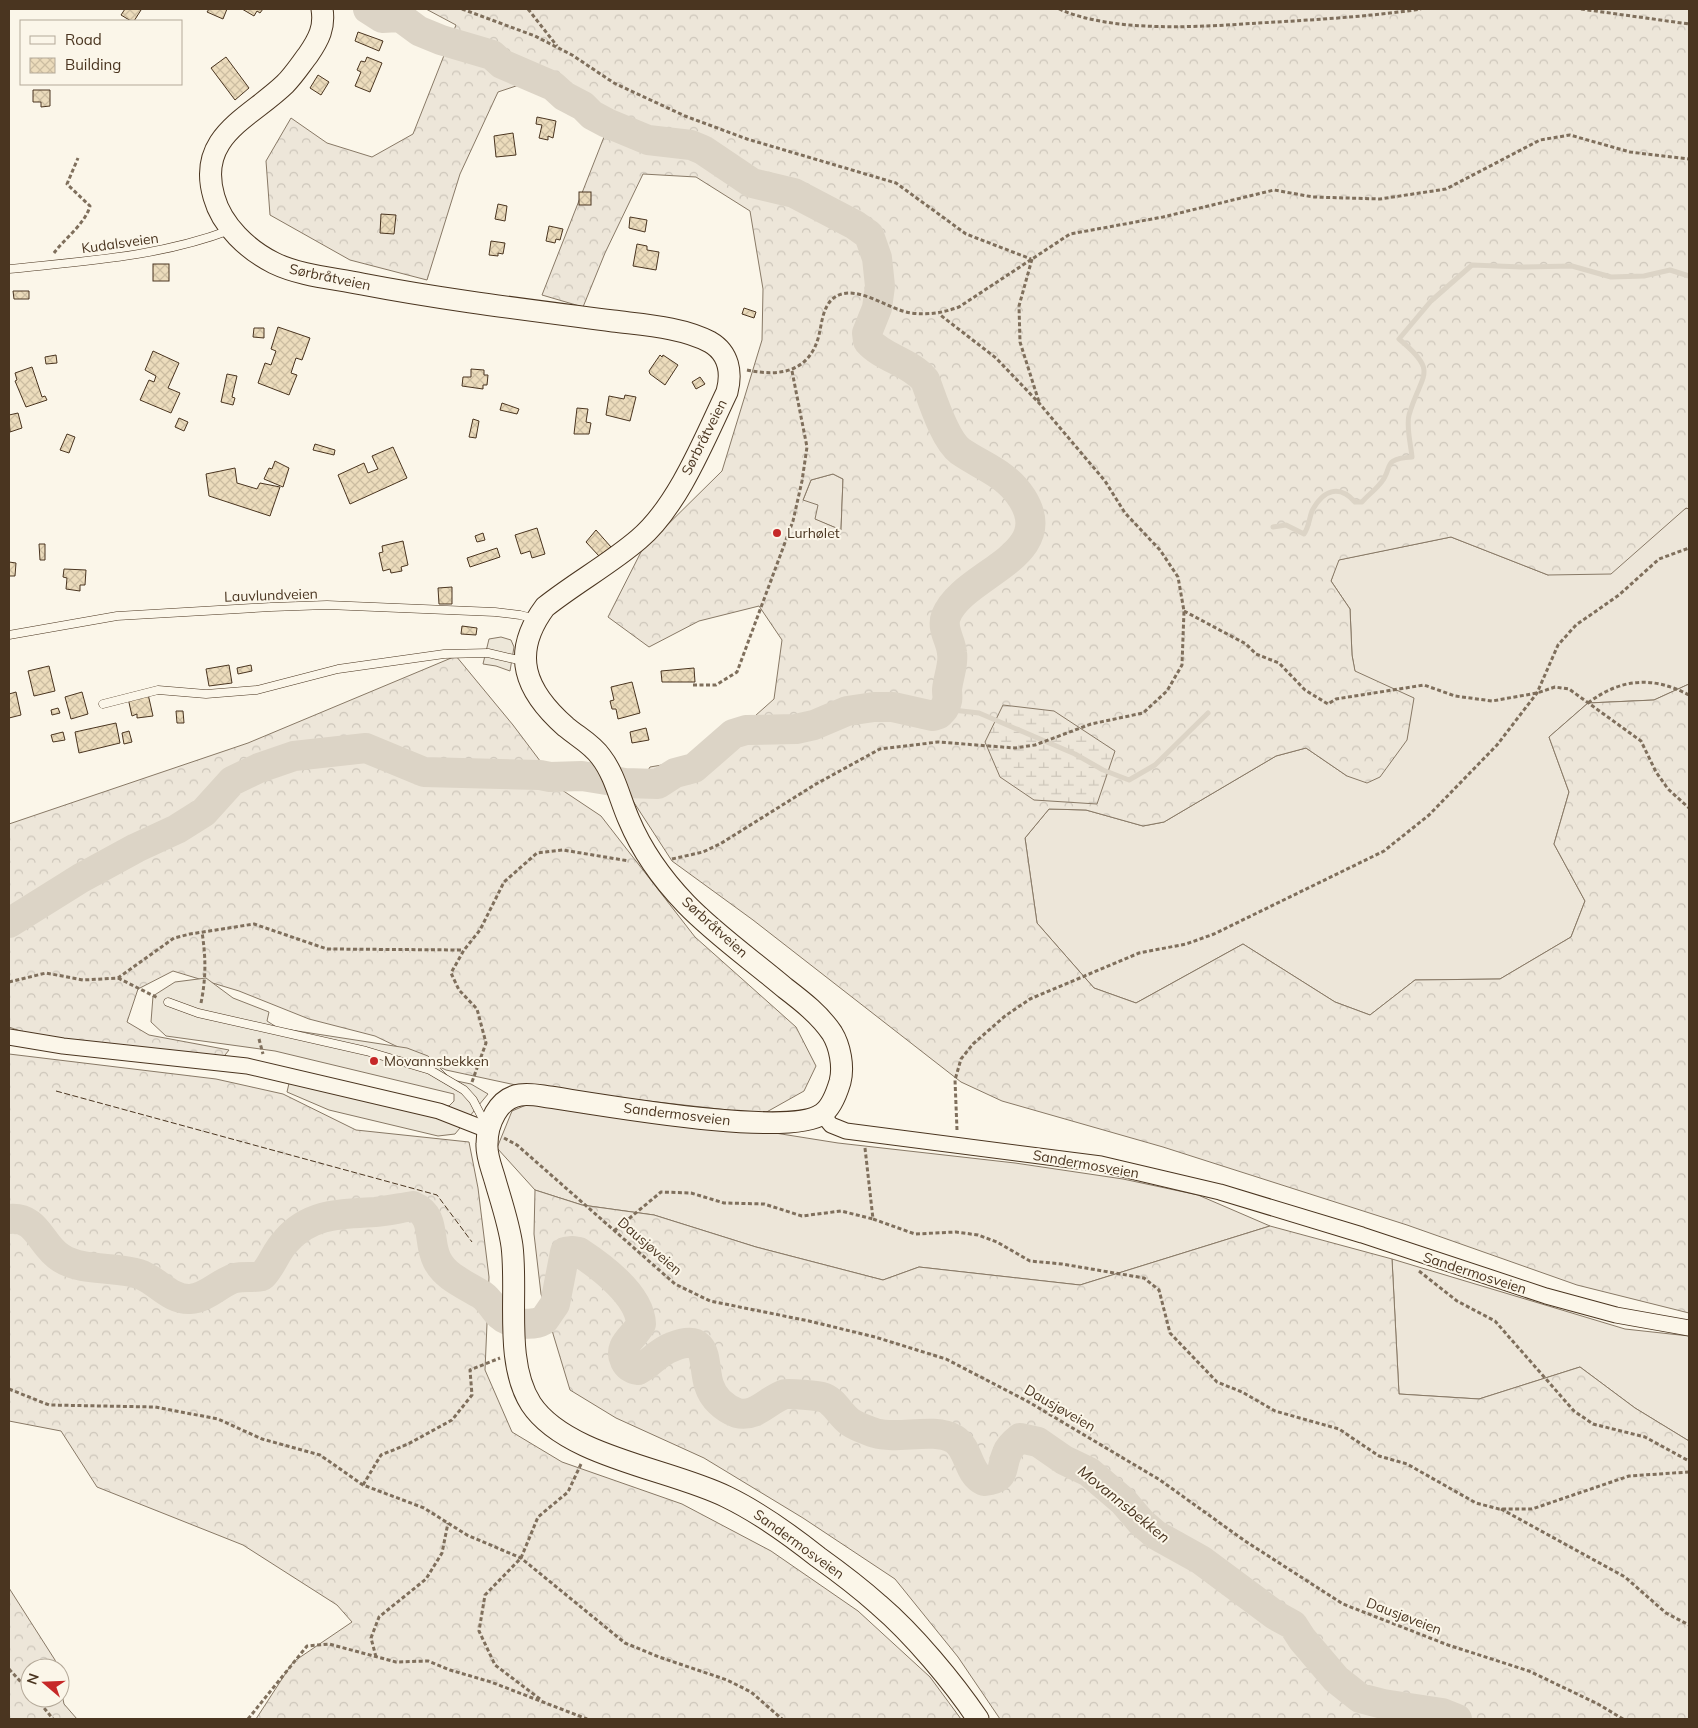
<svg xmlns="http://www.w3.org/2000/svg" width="1698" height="1728" viewBox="0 0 1698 1728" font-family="Mulish,sans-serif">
<defs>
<pattern id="forest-crowns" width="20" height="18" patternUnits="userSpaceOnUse" patternTransform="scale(1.25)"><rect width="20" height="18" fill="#ede6d9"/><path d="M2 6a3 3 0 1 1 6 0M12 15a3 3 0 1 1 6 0" fill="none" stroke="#cdc6ba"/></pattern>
<pattern id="wetland-marsh" width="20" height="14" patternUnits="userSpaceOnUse" patternTransform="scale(1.25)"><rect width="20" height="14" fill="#ede6d9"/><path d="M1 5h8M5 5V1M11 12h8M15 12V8" fill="none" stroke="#cdc6ba"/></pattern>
<pattern id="building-cross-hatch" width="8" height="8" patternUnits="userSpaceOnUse" patternTransform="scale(1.25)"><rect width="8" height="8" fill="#ecdcbc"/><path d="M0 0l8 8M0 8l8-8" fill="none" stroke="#ccbda1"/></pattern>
</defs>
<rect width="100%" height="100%" fill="#fbf6e9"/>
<g fill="#ede6d9" stroke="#887966">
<polygon points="833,474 843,479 841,530 814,519 803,500 811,480"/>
<polygon points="1687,508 1689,509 1689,684 1654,700 1588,703 1549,737 1569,792 1554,844 1585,901 1571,937 1500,979 1415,980 1370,1015 1335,1002 1243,944 1136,1003 1094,988 1037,923 1025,838 1049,809 1086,810 1143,826 1164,822 1276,756 1306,748 1347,776 1355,672 1352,655 1350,609 1331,581 1338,560 1451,537 1548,575"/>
<polygon points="531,1103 775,1133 838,1143 1015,1163 1123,1179 1198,1195 1270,1226 1080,1285 919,1267 883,1280 756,1247 654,1215 582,1205 535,1190 497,1148 512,1111"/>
<polygon points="1392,1259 1625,1329 1689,1336 1689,1441 1635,1408 1580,1367 1479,1399 1399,1394"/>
</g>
<g fill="url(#forest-crowns)" stroke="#887966" fill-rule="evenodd">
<path d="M426 9H1689V509L1686 508 1611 574 1548 575 1451 537 1339 560 1331 581 1350 609 1352 655 1355 671 1414 698 1407 740 1380 777 1367 783 1347 776 1306 748 1276 756 1164 822 1143 826 1086 810 1049 809 1025 838 1037 923 1094 988 1136 1003 1243 944 1335 1002 1370 1015 1415 980 1500 979 1571 937 1585 901 1554 844 1569 792 1549 737 1588 703 1654 700 1689 684V1313L1577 1285 1407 1225 1163 1147 1002 1101 961 1082 753 920 672 861 631 798 650 767 709 757 774 699 782 640 759 606 699 621 649 647 608 617 642 550 722 471 762 340 763 289 750 211 696 177 643 174 605 253 583 307 542 295 613 114 522 84 498 92 460 174 427 280 350 260 270 215 266 161 291 118 327 143 372 157 413 134 456 25ZM833 474 843 479 841 530 815 519 818 505 803 500 811 480Z"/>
<polygon points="456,656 513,725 562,790 601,816 695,937 796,1027 816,1066 804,1091 763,1114 525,1087 446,1070 375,1036 309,1019 239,991 173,971 138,989 127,1022 149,1035 229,1050 221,1060 37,1037 9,1027 9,824 248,743"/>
<polygon points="9,1054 216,1079 283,1094 356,1130 469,1142 478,1188 489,1277 485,1370 512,1432 562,1462 682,1504 771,1551 858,1611 930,1677 961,1719 256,1719 293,1662 352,1622 337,1605 243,1545 97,1487 61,1431 9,1421"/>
<polygon points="535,1190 582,1205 654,1215 756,1247 883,1280 919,1267 1080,1285 1270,1226 1392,1259 1399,1394 1479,1399 1580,1367 1635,1408 1689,1441 1689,1719 1000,1719 958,1657 895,1579 803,1518 704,1458 616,1418 570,1390 541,1294 534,1234"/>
<polygon points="9,1588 55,1660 57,1668 30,1668 30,1698 60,1698 60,1685 64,1704 77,1719 9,1719"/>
</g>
<polygon fill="url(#wetland-marsh)" stroke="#887966" points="1003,705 1054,711 1115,751 1097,804 1034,800 1000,777 985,742"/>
<g fill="#ede7d9" stroke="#887966">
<polygon points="501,637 511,640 514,647 510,671 496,666 483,664 489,639"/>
<polygon points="206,978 233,998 269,1012 267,1021 278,1028 407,1048 428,1056 452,1080 471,1084 488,1094 455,1134 438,1136 329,1110 287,1092 290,1079 304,1080 449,1106 454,1101 454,1094 275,1051 166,1036 151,1022 153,996 175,982"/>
</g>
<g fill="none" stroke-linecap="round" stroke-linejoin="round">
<g stroke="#dcd4c6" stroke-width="5">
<path d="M1273 527 1286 525 1304 534C1309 527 1309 519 1312 511 1323 490 1339 484 1355 502H1362C1367 496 1374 491 1379 485 1395 469 1379 459 1412 457 1411 445 1406 427 1409 415 1421 373 1440 373 1399 339L1431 301 1472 265 1522 267 1572 266 1611 277 1644 276 1670 270 1689 276"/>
<polyline points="944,709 979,713 1075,754 1103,770 1129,780 1155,765 1208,713"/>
</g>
<g stroke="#dcd4c6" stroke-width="30">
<path d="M9 923 81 878 136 848 177 829 204 812 232 781 259 768 294 756 366 748 424 772 540 775 550 777 582 776 625 783 658 784 675 773 694 768 733 734 746 730 796 729 814 725 847 711 874 707H893L933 716 939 714C943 710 946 707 947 701 948 698 947 694 947 690 948 677 954 665 952 653 951 640 941 629 946 616 963 573 1059 557 1022 498 1006 473 983 467 960 451 944 439 932 398 925 380 910 362 883 358 868 341L867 333 877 308 880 286 877 258 869 235 855 225 794 193 752 183 703 150 691 145 648 140 607 123 592 115 583 106 564 96 553 86 502 64 492 55 441 40 419 31 400 17 382 18 368 9"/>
<path d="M9 1219C38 1216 40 1245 61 1258 83 1272 115 1266 139 1274 157 1280 170 1300 190 1299 207 1298 219 1283 235 1278 244 1276 253 1278 262 1276 272 1266 276 1251 286 1241 310 1213 341 1214 375 1212 387 1211 400 1208 413 1206 437 1216 427 1241 437 1260 445 1277 466 1285 482 1295 489 1300 492 1306 497 1312 506 1324 532 1327 544 1320L555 1304 565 1252 573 1251 579 1252C602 1267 640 1296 641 1324 635 1337 617 1345 625 1361 628 1367 632 1369 638 1370 650 1364 658 1352 672 1347 711 1331 702 1364 709 1385 713 1398 724 1408 737 1413 756 1418 769 1399 785 1394 788 1393 819 1396 822 1397 834 1400 840 1415 850 1422 857 1427 867 1430 875 1433 898 1440 933 1427 954 1439 970 1449 967 1473 984 1481 1007 1479 1000 1469 1007 1453 1009 1447 1015 1442 1020 1438L1038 1442 1064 1460 1089 1472 1123 1501 1141 1522 1156 1535 1201 1560 1275 1615 1293 1625 1302 1639 1336 1679 1360 1698 1383 1704 1442 1713 1457 1719"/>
</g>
</g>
<g fill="url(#building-cross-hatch)" stroke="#4a3520">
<polygon points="125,9 138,9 141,10 134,21 131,21 121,15"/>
<polygon points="209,9 227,9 223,19 207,12"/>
<polygon points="242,9 263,9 260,13 257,11 254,16"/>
<polygon points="358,32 383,41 379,51 355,41"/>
<polygon points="226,57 249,88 235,100 211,68"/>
<polygon points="367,57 382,63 370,92 355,86 361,72 357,70 361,61 365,62"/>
<polygon points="318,75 329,82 321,95 310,88"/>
<polygon points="33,90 50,90 50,106 41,107 41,102 33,102"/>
<polygon points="537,117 556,121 553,138 548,136 548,140 539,138 542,125 536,124"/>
<polygon points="513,133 516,155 496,157 494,136"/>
<rect x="579" y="192" width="12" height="13"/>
<polygon points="498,204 507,206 505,221 495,219"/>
<polygon points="381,214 396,215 394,234 380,233"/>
<polygon points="630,217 647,220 645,232 629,228"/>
<polygon points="549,226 563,229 560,240 556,239 555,243 546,241"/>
<polygon points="491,241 505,243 503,254 498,253 498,256 489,255"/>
<polygon points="637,244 647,246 647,250 659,252 656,270 633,266"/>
<rect x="153" y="264" width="16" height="17"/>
<polygon points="13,291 29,291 29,299 14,299"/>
<polygon points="744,308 756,312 754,318 742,314"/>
<polygon points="278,327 310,338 302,360 296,358 291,373 297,375 289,395 258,383 265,363 271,365 276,351 271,349"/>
<polygon points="254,328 264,328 264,338 253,337"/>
<polygon points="153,351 179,363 168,388 180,393 171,413 140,400 149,380 154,382 156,376 145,370"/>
<polygon points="56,355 57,363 46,364 45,357"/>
<polygon points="660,355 662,357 663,355 678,365 665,385 650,374 649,371"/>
<polygon points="32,367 42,397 45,396 47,400 26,407 15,381 17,380 15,373"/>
<polygon points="471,369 484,370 484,375 488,375 487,385 483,385 483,389 462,386 463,377 471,377"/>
<polygon points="227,374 237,376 232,397 235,398 233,405 221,402"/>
<polygon points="700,377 705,384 696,389 692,382"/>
<polygon points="625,395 636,397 630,421 606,415 609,396 624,399"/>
<polygon points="502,403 519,409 517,414 500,410"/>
<polygon points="577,408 588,409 586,422 591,423 589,434 574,434"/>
<polygon points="18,413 22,428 10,432 9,415"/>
<polygon points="179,418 188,422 184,431 175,427"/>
<polygon points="473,419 479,421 476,438 469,437"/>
<polygon points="67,434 75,437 69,453 60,450"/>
<polygon points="315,444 335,450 334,455 313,450"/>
<polygon points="393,447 407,478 350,504 338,475 364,463 368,473 378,469 372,456"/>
<polygon points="275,461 289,468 283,487 264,479 269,468 272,469"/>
<polygon points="235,468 237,483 257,489 260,483 280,487 270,516 209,496 206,474"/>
<polygon points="537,528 545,554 532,558 530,551 521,554 515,535"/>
<polygon points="596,530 611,547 599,556 586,542"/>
<polygon points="483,533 485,540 477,542 475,536"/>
<polygon points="403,541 408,565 401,567 402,571 391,573 390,569 383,571 379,553 383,552 382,546"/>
<polygon points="39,544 45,544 45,560 40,560"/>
<polygon points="497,548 500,557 470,567 467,558"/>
<polygon points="9,562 16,563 15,576 9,576"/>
<polygon points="64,569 86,570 85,585 80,585 80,591 66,589 67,578 63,577"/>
<polygon points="452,587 452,604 439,604 438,588"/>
<polygon points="462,626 477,628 476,635 461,634"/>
<polygon points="229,665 232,683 209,686 206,669"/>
<polygon points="251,665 252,671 238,674 237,668"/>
<polygon points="49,666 55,691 34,696 28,671"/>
<polygon points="694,668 695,682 662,682 661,671"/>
<polygon points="632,682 640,713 618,719 616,709 612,709 610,701 614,700 611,687"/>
<polygon points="16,692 21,715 9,718 9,694"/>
<polygon points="82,692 88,714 71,719 65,697"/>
<polygon points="148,694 153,716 137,718 137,714 132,716 128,698"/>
<polygon points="58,708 60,713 52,715 51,710"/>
<polygon points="176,711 183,711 184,723 177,723"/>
<polygon points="116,723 120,743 79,753 75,732"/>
<polygon points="646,728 649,740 632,743 630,732"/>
<polygon points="129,731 132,742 124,744 122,733"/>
<polygon points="63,732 65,740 53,742 51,735"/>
</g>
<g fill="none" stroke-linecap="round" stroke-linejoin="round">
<defs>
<g id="lane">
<path d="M9 269C84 261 159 257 230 230"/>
<polyline points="9,635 117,616 271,607 327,605 495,612 520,615 536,619"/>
<polyline points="103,704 158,690 206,694 257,690 338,669 444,654 488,653 523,661"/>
<polyline points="168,1002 198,1013 366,1051 430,1070 464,1090 473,1100 486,1125"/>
</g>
<g id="street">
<polyline points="9,1037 63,1046 247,1066 439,1111 490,1131"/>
<polyline points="822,1114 831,1125 846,1131 1101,1164 1220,1192 1362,1235 1546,1296 1616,1315 1689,1328"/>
</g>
<path id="secondary" d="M322 9C325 27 319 39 308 55 301 64 294 75 285 84 250 118 196 136 214 197 222 226 248 250 274 263 301 276 333 278 362 284 445 300 529 310 613 321 644 325 682 327 710 342 729 353 732 373 727 392 705 438 678 506 639 539 610 564 575 583 545 607 510 654 525 691 566 727 578 737 592 744 601 757 615 775 620 800 629 820 642 851 663 880 686 904 716 935 752 960 785 988 802 1001 820 1015 832 1033 840 1046 844 1067 840 1082 837 1092 831 1108 822 1114 788 1139 592 1103 543 1096 536 1095 527 1094 520 1095 498 1098 487 1124 487 1144 486 1155 492 1169 495 1180 501 1201 509 1224 512 1246 518 1294 504 1362 531 1404 566 1457 671 1469 727 1497 760 1513 789 1534 818 1557 839 1572 860 1588 879 1605 913 1634 953 1682 978 1719"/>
</defs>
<use href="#lane" stroke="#4a3520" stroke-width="9"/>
<use href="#street" stroke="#4a3520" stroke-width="17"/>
<use href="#secondary" stroke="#4a3520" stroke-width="23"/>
<g stroke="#7f6f5c" stroke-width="3" stroke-dasharray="4 2.5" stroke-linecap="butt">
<polyline points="462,9 535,36 572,55 614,83 685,116 747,139 896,183 966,234 1031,259"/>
<polyline points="528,9 557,46"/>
<path d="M1059 9C1113 33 1199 27 1258 23 1312 20 1367 17 1421 9"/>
<polyline points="1581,9 1689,24"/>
<path d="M54 253C65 238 85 224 90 206L67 184 78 158"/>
<polyline points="1032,259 1019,306 1020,342 1039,402"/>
<path d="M747 370C780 377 810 372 819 335 822 322 823 305 835 297 856 283 889 310 911 313 929 315 942 313 959 307L1070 234 1163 217 1274 190 1313 197 1380 199 1446 189 1540 140 1570 135 1630 152 1689 159"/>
<polyline points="1184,611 1246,644 1256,654 1279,663 1305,690 1328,704 1336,699 1424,685 1455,696 1492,701 1537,693 1555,687 1569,689 1641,741 1656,772 1668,789 1689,808"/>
<polyline points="693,685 716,685 737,672 793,521 802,481 807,447 792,371"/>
<path d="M1588 703C1621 678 1653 676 1689 695"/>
<polyline points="672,859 703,852 720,844 816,784 880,749 938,742 1015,748 1035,745 1091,724 1143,713 1167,691 1182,665 1184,611 1178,577 1160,550 1125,513 1105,481 1039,403 996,358 939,314"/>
<polyline points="118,978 158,998"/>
<polyline points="9,982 46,973 83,980 118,978 174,938 190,934 254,924 327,949 463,950"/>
<path d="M201 1003C206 978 206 958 202 932"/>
<polyline points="259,1039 263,1054"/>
<polyline points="472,1082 486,1043 477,1009 459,990 451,973 464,950 480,930 504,882 537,853 563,850 629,861"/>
<polyline points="957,1130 955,1080 961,1059 973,1044 1005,1016 1030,999 1139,953 1186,944 1214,934 1384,851 1429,815 1497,745 1537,693 1558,645 1576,625 1619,595 1659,559 1689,548"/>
<polyline points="504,1138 517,1145 675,1284 710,1301 809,1321 875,1337 946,1359 1027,1401 1160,1480 1245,1541 1343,1604 1448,1645 1529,1671 1598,1704 1623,1719"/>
<polyline points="865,1148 873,1219 915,1234 956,1232 978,1235 997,1242 1030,1261 1062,1264 1144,1278 1159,1290 1170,1333 1217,1382 1242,1392 1275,1411 1339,1429 1379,1456 1407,1464 1476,1503 1499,1509 1532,1509 1629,1476 1689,1472"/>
<polyline points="614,1231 661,1192 691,1193 724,1203 764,1204 802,1216 841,1211 873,1219"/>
<polyline points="1419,1271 1457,1301 1495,1321 1574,1411 1593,1424 1645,1437 1689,1461"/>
<polyline points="9,1389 49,1405 155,1407 218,1419 262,1439 320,1455 363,1485 424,1508 467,1535 521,1558 625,1643 659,1657 727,1680 751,1692 782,1719"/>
<polyline points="363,1485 381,1455 408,1444 452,1420 472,1395 470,1370 500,1358"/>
<polyline points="1501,1509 1625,1577 1666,1613 1689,1625"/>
<polyline points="376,1657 371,1638 379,1617 426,1579 442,1553 448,1523"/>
<polyline points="9,1669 30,1692"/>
<polyline points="36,1698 53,1719"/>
<polyline points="540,1699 495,1665 479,1631 485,1595 521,1558 538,1517 568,1492 581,1464"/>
<polyline points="248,1719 307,1646 329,1644 396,1662 428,1661 450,1670 491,1682 587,1719"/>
</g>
<use href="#lane" stroke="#fbf6e9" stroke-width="8"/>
<use href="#street" stroke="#fbf6e9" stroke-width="15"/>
<use href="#secondary" stroke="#fbf6e9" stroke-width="21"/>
<polyline stroke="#4a3520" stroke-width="1" stroke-dasharray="6 2.5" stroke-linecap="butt" points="56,1091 437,1195 472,1242"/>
</g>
<g fill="#c62828" stroke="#fbf6e9" stroke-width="2">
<circle cx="777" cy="533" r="5"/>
<circle cx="374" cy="1061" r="5"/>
</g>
<g text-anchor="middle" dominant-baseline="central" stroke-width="4" stroke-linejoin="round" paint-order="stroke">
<g font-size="14" fill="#4a3520" stroke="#fbf6e9">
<text transform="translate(120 243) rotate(-8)">Kudalsveien</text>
<text transform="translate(330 277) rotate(12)">Sørbråtveien</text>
<text transform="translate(704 437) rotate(-63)">Sørbråtveien</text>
<text transform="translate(271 595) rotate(-2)">Lauvlundveien</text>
<text transform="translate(715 927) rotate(42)">Sørbråtveien</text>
<text transform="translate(677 1114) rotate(7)">Sandermosveien</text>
<text transform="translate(1086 1164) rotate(10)">Sandermosveien</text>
<text transform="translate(650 1246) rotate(41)">Dausjøveien</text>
<text transform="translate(1475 1273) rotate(18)">Sandermosveien</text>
<text transform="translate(1060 1408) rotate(30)">Dausjøveien</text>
<text transform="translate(799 1544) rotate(36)">Sandermosveien</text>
<text transform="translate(1404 1616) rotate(21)">Dausjøveien</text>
</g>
<g font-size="14" fill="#4a3520" stroke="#fbf6e9" text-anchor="start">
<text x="787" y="533">Lurhølet</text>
<text x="384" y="1061">Movannsbekken</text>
</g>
<g font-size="15" font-style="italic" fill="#4a3520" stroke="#fbf6e9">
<text transform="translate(1124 1504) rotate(39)">Movannsbekken</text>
</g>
</g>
<rect width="1698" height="1728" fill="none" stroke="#4a3520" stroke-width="20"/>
<rect x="20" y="20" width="162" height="65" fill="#fbf6e9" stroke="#b4a999"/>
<rect x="30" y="36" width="25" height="8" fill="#fbf6e9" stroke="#b4a999"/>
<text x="65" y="45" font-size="15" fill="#4a3520">Road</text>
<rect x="30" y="58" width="25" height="15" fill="url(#building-cross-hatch)" stroke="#b4a999"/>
<text x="65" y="70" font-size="15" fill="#4a3520">Building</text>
<g transform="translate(45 1683) rotate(289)"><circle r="24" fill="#fbf6e9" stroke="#b4a999"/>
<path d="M0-4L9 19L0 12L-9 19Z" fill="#c62828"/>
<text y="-8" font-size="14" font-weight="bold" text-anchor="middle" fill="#4a3520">N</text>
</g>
</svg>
